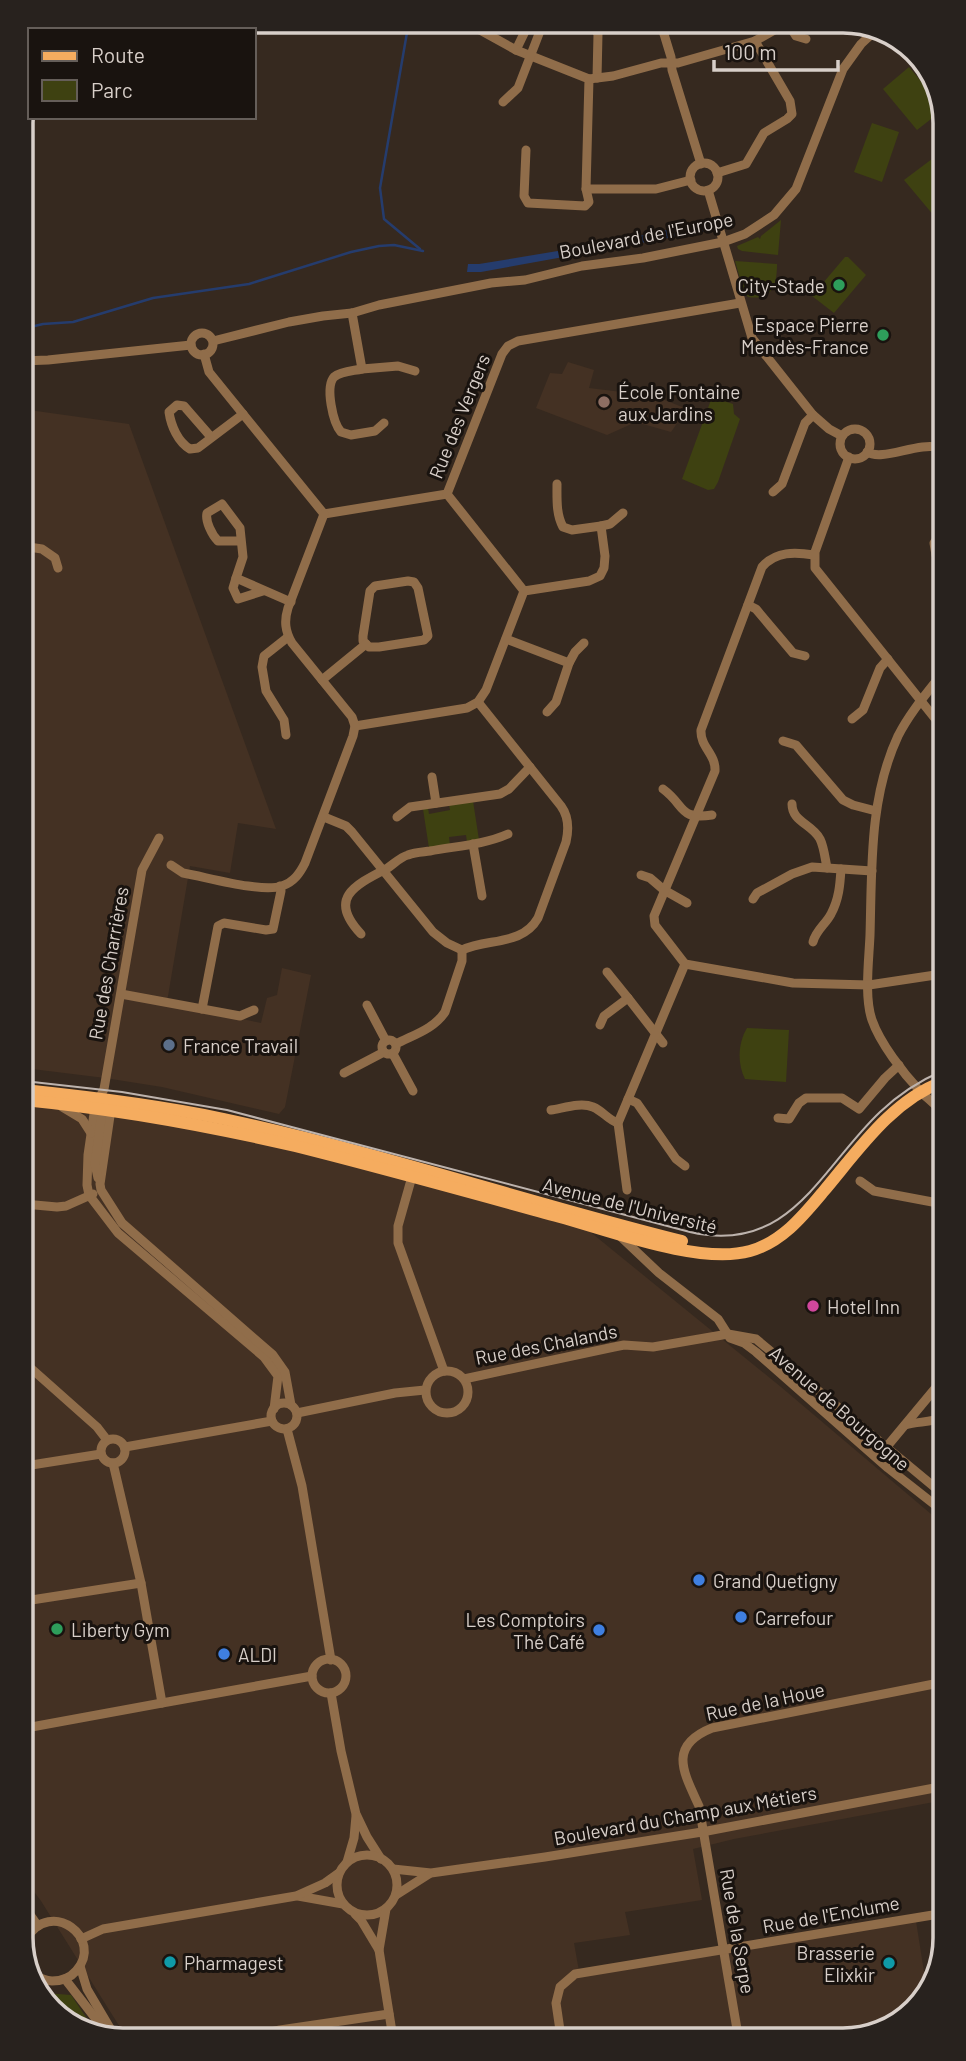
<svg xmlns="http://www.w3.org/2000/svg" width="966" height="2061" viewBox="0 0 966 2061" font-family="Barlow,sans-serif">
<rect width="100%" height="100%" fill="#36291f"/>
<g fill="#443123">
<polygon points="35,360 29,410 129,424 276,829 238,823 230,873 190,866 167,1002 261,1023 267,998 277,995 282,968 311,975 285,1107 279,1114 162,1087 105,1078 24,1068 22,361"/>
<polygon points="568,362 594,370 589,388 655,396 687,409 671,432 636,422 607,435 536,408 550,373 562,374"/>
<polygon points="24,1103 109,1113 327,1156 583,1226 781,1387 944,1525 945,1800 734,1839 693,1849 702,1900 625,1912 630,1935 574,1943 580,1977 916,1921 927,1991 924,2000 876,2034 128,2040 41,1901 26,1881"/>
</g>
<g fill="#3e4111">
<polygon points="909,67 939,103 940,112 917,130 883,89"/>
<polygon points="872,123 899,132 882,182 854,172"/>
<polygon points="940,153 940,223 904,180"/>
<polygon points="781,220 778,255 742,251 738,249 737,246 758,237 760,239 761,236"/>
<polygon points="845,257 848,257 866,275 834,313 812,296"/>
<path d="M735 261 777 264C777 285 772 301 748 297L744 292Z"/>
<polygon points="712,397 733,404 734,414 740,419 718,482 714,489 708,490 682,479"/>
<polygon points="473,801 479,840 467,842 466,835 449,837 450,845 429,848 423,809 428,808 429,814 450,810 449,805"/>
<path d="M747 1028 789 1030 786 1082 745 1079C737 1063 738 1043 747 1028Z"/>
<polygon points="40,1990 45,1993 71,1995 96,2032 61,2019"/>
</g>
<polygon fill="#253c6d" points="709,221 712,230 481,272 467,272 468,264 479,264 600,244"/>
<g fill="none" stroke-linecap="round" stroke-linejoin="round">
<g stroke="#253c6d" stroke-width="2.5">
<polyline points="409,21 380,188 384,219 420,249"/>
<polyline points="22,329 43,324 73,322 153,298 249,284 351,252 379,246 394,245 423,251"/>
</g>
<g stroke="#906d4a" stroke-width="9">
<polyline points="530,21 516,50 589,79 586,189 656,189 691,180"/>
<polyline points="591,21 598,34 597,78"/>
<polyline points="660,21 671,57 672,70 701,164"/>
<polyline points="461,23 471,25 516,50"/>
<polyline points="779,24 791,28 796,36 806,39"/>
<polyline points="589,79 613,76 661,63 678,63 755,41"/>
<polyline points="503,102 518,88 542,26 543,21"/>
<polyline points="526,150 524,196 528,203 585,206 589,202 586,189"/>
<circle cx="704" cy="177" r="14"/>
<polyline points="717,173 746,164 764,133 787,119 792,114 790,101 755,41 776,29 779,21"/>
<polyline points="708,190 752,338 813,415 829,429 842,436"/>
<path d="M352 313 362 369C353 371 341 371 334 377 325 387 333 423 341 432L351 435 375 431 384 423"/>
<circle cx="202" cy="344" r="11"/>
<polyline points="213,341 289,322 323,316 352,313 379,305 491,283 525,280 582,266 643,258 723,242 745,234 774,215 796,189 843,69 861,44 875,31"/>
<polyline points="204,354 209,372 324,514 447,494 502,354 508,346 518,341 740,303"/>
<polyline points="22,361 48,360 191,345"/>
<polyline points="362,369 398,366 415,371"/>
<circle cx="855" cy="444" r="15"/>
<path d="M211 437 184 406 177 405 169 412C171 426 178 442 190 449L198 448 243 414"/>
<path d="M867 452C883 462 918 441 941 448"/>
<polyline points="849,457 815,552 815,568 941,726"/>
<polyline points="773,492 782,484 805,423 813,415"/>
<polyline points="601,526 610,524 623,513"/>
<polyline points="941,533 934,543 936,555 941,561"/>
<path d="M240 541H218C212 535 205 521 207 513L222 504 240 528 243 557 236 578 291 602"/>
<polyline points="22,546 42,549 55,558 58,568"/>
<polyline points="236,578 233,588 238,599 263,591"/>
<polygon points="408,581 414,582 418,588 428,636 424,640 379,647 369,647 363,641 363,636 370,591 375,586"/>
<path d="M524 591 589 581 600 576 604 568 605 556 601 526 572 530 563 527C556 514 557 499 557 484"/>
<polyline points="748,605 756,609 793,653 805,656"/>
<polyline points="506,639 569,663 556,702 547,712"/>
<polyline points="569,663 575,652 584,643"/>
<path d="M941 675C926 694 909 714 898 736 869 798 872 868 870 935 869 960 864 997 872 1020 880 1043 903 1073 920 1091 927 1098 936 1105 943 1113"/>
<polyline points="322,680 366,644"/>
<polyline points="852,719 863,710 880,668 888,659"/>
<polyline points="355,726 467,708 478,702 486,690 524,591 447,494"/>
<polyline points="286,735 284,720 266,691 262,667 264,656 288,637"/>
<polyline points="783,741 796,745 843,800 853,805 876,811"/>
<polyline points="432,777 436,803"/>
<path d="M663 789C686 806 678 820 712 815"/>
<path d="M792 804C792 822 812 824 820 839 824 847 825 858 827 868"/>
<path d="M324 817 346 826 352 832 433 932 447 943 462 950C488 938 522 946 538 918L566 842C569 829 569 817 561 806L478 702"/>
<polyline points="397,817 410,807 500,794 509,789 530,767"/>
<polyline points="159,838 142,870 104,1089 95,1107 88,1155 87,1185 89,1195 118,1233 264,1357 278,1376 274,1409"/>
<polyline points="473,844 482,896"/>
<path d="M171 865 183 873C207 877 261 893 282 886 294 882 300 873 305 863L353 736 355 726 352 717 292 643C285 631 284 621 288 608L324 514"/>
<polyline points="641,875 650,878 664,890 687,903"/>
<polyline points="753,899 757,893 792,874 812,867 872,871"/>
<path d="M361 934C328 899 353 886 386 869 393 865 400 857 408 855 415 852 423 852 430 851 456 846 483 845 508 834"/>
<path d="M813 942C816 930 826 924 831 914 839 899 840 885 841 869"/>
<polyline points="685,964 793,983 869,985 942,974"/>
<polyline points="607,972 628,998"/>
<polyline points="121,994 240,1016 254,1010"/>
<polyline points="367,1005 386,1041"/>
<polyline points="202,1009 218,926 224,923 266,930 273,929 281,891 280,886"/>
<polyline points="600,1025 604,1016 628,998 663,1043"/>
<circle cx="389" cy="1047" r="7"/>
<path d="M396 1044C413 1035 434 1029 445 1012L462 961V950"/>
<polyline points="393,1054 413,1091"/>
<polyline points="344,1073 384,1052"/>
<polyline points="628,1099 637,1103 676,1159 685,1166"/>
<polyline points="109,1106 111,1109 100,1184 101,1190 122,1223 273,1355 285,1372 291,1405"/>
<polyline points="62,1107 82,1119 91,1133"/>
<path d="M551 1110C564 1108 581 1102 593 1107 603 1111 608 1120 618 1123"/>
<polyline points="778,1118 789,1119 799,1103 806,1098 842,1098 859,1109 885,1078 899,1065"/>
<polyline points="413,1173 398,1226 398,1243 444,1371"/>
<polyline points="98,1178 95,1164 103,1106"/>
<polyline points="860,1181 874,1191 943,1204"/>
<path d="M627 1190 618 1123 685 964 655 925 654 916 715 771C716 754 700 747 701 730L762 567C776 551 795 552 814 555"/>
<polyline points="24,1204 57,1207 66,1206 93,1194"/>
<polyline points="621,1237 659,1273 718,1319 730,1338 744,1343 756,1352 888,1468 944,1512"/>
<polyline points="25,1363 97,1427 107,1440"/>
<circle cx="447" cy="1392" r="21"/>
<polyline points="464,1379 614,1347 624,1345 653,1347 728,1334 756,1339 944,1495"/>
<circle cx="284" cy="1416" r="13"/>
<polyline points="297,1413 395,1393 425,1390"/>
<path d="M905 1425C919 1421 931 1423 943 1417"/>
<polyline points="287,1429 302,1486 331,1660"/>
<circle cx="113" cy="1451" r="12"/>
<polyline points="125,1447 272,1421"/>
<polyline points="884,1450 943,1379"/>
<polyline points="113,1463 141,1583 162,1703 312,1676"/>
<polyline points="25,1466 101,1454"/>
<polyline points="25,1601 141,1583"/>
<circle cx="329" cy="1676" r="17"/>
<polyline points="331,1693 341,1751 356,1814 367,1837 381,1859"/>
<polyline points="26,1728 162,1703"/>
<circle cx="367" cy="1885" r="30"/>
<polyline points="347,1862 354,1838 356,1816"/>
<polyline points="393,1869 431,1873 545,1857 702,1832 945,1786"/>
<polyline points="396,1895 429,1874"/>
<polyline points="298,1896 343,1904"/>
<polyline points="26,1909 38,1926"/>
<polyline points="386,1909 379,1950 393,2038"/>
<polyline points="355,1914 361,1920 379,1950"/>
<path d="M26 1939C51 1897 105 1939 76 1971 70 1978 61 1981 52 1981 40 1980 31 1973 27 1963"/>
<polyline points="81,1939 103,1929 296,1896 325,1883 339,1873"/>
<polyline points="80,1966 87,1989 117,2040"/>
<polyline points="65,1979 109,2036"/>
<path d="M738 2035 699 1806C684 1773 667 1746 712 1728L944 1682"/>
<polyline points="561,2037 556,2003 560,1987 575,1974 945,1913"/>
<polyline points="251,2039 257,2035 280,2030 389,2014"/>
</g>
<g stroke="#f5ac5f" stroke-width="12">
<path d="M24 1090C91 1097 158 1105 224 1119 379 1152 529 1203 682 1241"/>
<path d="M24 1100C115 1109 205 1125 295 1146 383 1168 472 1193 560 1217 611 1231 700 1265 750 1251 782 1242 803 1216 823 1192 857 1152 891 1101 942 1082"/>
</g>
<path stroke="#bdb3ad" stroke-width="2" d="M24 1081 122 1092 227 1110 690 1232C790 1255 820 1169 880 1112 899 1094 919 1081 942 1071"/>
</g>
<g fill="#2e9e5b" stroke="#19130f" stroke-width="2.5">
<circle cx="839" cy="285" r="7"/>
<circle cx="883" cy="335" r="7"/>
<circle cx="57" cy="1629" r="7"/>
</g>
<circle fill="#8d6e63" stroke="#19130f" stroke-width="2.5" cx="604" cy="402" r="7"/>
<circle fill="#5c6f8a" stroke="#19130f" stroke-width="2.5" cx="169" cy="1045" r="7"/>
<circle fill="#d1479c" stroke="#19130f" stroke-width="2.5" cx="813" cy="1306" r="7"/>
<g fill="#3f7fe0" stroke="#19130f" stroke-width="2.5">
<circle cx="699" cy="1580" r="7"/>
<circle cx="741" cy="1617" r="7"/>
<circle cx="599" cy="1630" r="7"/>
<circle cx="224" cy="1654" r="7"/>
</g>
<g fill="#0f9aa8" stroke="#19130f" stroke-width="2.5">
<circle cx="170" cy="1962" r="7"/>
<circle cx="889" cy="1963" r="7"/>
</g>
<g text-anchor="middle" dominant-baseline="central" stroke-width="6" stroke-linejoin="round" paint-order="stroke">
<g font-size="19" fill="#d8cfc9" stroke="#19130f">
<text transform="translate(646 235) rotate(-11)">Boulevard de l'Europe</text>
<text transform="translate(459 416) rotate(-68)">Rue des Vergers</text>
<text transform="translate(108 963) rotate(-80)">Rue des Charrières</text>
<text transform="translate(630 1205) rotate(14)">Avenue de l'Université</text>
<text transform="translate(546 1344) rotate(-11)">Rue des Chalands</text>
<text transform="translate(840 1408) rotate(41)">Avenue de Bourgogne</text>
<text transform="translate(765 1701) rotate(-12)">Rue de la Houe</text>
<text transform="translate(685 1815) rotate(-10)">Boulevard du Champ aux Métiers</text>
<text transform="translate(831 1914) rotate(-10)">Rue de l'Enclume</text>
<text transform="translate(738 1931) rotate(80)">Rue de la Serpe</text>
</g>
<g font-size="19" fill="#d8cfc9" stroke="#19130f" text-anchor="start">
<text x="825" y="285" text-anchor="end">City-Stade</text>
<text x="869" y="324" text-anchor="end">Espace Pierre<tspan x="869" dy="22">Mendès-France</tspan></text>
<text x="618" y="391">École Fontaine<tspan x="618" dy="22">aux Jardins</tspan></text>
<text x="183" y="1045">France Travail</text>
<text x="827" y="1306">Hotel Inn</text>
<text x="713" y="1580">Grand Quetigny</text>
<text x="755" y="1617">Carrefour</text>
<text x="585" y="1619" text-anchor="end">Les Comptoirs<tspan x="585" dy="22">Thé Café</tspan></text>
<text x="71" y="1629">Liberty Gym</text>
<text x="238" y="1654">ALDI</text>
<text x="875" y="1952" text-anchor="end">Brasserie<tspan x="875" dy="22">Elixkir</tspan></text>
<text x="184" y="1962">Pharmagest</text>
</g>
</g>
<path d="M0 0H966V2061H0ZM123 33H843A90 90 0 0 1 933 123V1938A90 90 0 0 1 843 2028H123A90 90 0 0 1 33 1938V123A90 90 0 0 1 123 33Z" fill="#28221e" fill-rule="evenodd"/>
<path fill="none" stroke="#d8cfc9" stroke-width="3.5" d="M123 33H843A90 90 0 0 1 933 123V1938A90 90 0 0 1 843 2028H123A90 90 0 0 1 33 1938V123A90 90 0 0 1 123 33Z"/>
<rect x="28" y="28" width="228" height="91" fill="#19130f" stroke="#655e59" stroke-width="2"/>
<rect x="42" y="51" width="35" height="10" fill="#f5ac5f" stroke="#655e59" stroke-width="2"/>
<text x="91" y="63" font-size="21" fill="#d8cfc9">Route</text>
<rect x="42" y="80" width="35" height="21" fill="#3e4111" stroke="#655e59" stroke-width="2"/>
<text x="91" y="98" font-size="21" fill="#d8cfc9">Parc</text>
<path d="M714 60v10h124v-10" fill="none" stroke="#d8cfc9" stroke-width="3.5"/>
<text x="724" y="60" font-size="21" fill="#d8cfc9" stroke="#19130f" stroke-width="5" paint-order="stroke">100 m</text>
</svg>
